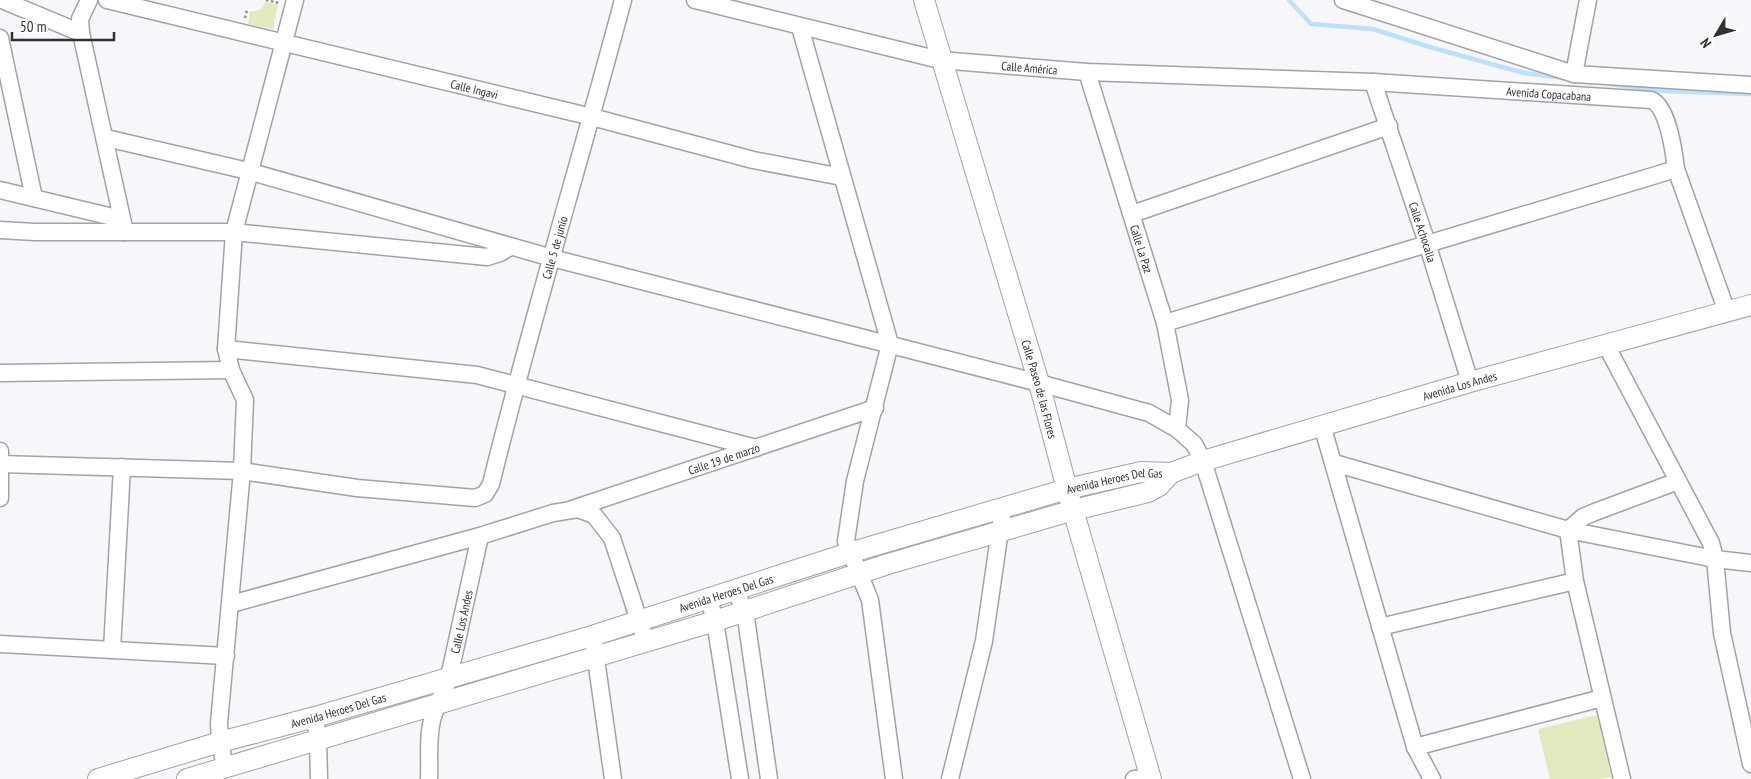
<svg xmlns="http://www.w3.org/2000/svg" width="1751" height="779" viewBox="0 0 1751 779" font-family="'PT Sans Narrow',sans-serif">
<rect width="100%" height="100%" fill="#f6f6fb"/>
<g fill="#e3e9be">
<polygon points="266,2 278,5 273,29 248,24 250,12 260,10"/>
<polygon points="1597,715 1611,777 1601,779 1550,779 1538,729"/>
</g>
<g fill="none" stroke-linecap="round" stroke-linejoin="round">
<g stroke="#bde1fa" stroke-width="4.5">
<polyline points="1289,0 1311,24 1373,29 1433,48 1524,73 1563,78"/>
<polyline points="1610,84 1661,91 1751,94"/>
</g>
<defs>
<g id="minor">
<polyline points="2,0 81,33"/>
<polyline points="89,0 80,19 81,33 125,232"/>
<path id="s1" d="M107 0 592 117 753 160 842 177"/>
<path id="s2" d="M695 0 940 60 1087 72 1373 82 1651 100C1668 106 1674 152 1676 169L1727 312"/>
<polyline points="1343,0 1574,74 1751,85"/>
<polyline points="800,27 890,344 855,481 846,541 870,600 894,779"/>
<polyline points="0,38 34,198"/>
<path id="s3" d="M1087 72 1165 323 1180 400 1177 429"/>
<polyline points="1574,74 1588,0"/>
<path id="s4" d="M1373 82 1427 243 1470 382"/>
<polyline points="106,138 248,171 552,258 1039,383 1149,413 1177,429 1194,444 1203,461 1302,779"/>
<polyline points="0,190 121,219"/>
<polyline points="1132,214 1389,126"/>
<polyline points="0,230 35,232 234,232 487,257 500,253 510,247"/>
<polyline points="1165,323 1676,169"/>
<polyline points="1606,345 1711,543 1715,559 1722,633 1751,764"/>
<polyline points="226,349 477,375 756,448"/>
<polyline points="0,373 231,370"/>
<polyline points="1322,425 1415,747 1432,779"/>
<polyline points="0,451 0,498"/>
<polyline points="1334,463 1568,530 1715,559 1751,563"/>
<path id="s5" d="M0 464 242 471 357 488 475 498 485 494 491 484C531 321 580 162 623 0"/>
<path id="s6" d="M572 509 875 408"/>
<polyline points="735,590 745,611 769,779"/>
<polyline points="709,599 715,621 740,779"/>
<polyline points="231,604 480,536 553,513 578,509 594,515 612,538 646,642"/>
<polyline points="1380,627 1575,581"/>
<polyline points="0,644 226,656"/>
<polyline points="594,645 613,779"/>
<polyline points="112,650 122,467"/>
<polyline points="315,717 318,740 319,779"/>
<polyline points="1415,747 1602,698"/>
<polyline points="225,767 220,742 219,723 242,471 245,400 231,370 226,349 234,232 295,0"/>
<path id="s7" d="M429 779C430 759 427 736 433 717 437 703 445 691 449 677L480 536"/>
<polyline points="950,779 984,641 1003,509"/>
<polyline points="1134,779 1151,778"/>
<polyline points="1622,779 1575,581 1568,530 1583,517 1595,512 1678,481"/>
</g>
<g id="tertiary">
<path id="s8" d="M924 0 1039 383 1067 489 1151 779"/>
<path id="s9" d="M98 779 220 742 315 717 592 636 849 553 1067 489 1141 472 1171 473"/>
<path id="s10" d="M187 779 715 621 888 564 1074 510 1148 492 1159 486 1171 473 1203 461 1470 382 1751 305"/>
</g>
</defs>
<use href="#minor" stroke="#a3a3a7" stroke-width="19"/>
<use href="#tertiary" stroke="#a3a3a7" stroke-width="22"/>
<g stroke="#909093" stroke-width="2.5" stroke-dasharray="2.5 2.5" stroke-linecap="butt">
<polyline points="266,0 279,3"/>
<polyline points="245,18 247,10"/>
</g>
<use href="#minor" stroke="#fff" stroke-width="16"/>
<use href="#tertiary" stroke="#fff" stroke-width="20"/>
</g>
<g text-anchor="middle" dominant-baseline="central" stroke-width="5" stroke-linejoin="round" paint-order="stroke">
<g font-size="12" fill="#313133" stroke="#fff">
<text stroke="none"><textPath href="#s2" startOffset="342">Calle América</textPath></text>
<text stroke="none"><textPath href="#s1" startOffset="378">Calle Ingavi</textPath></text>
<text stroke="none"><textPath href="#s2" startOffset="862">Avenida Copacabana</textPath></text>
<text stroke="none"><textPath href="#s4" startOffset="158">Calle Achocalla</textPath></text>
<text stroke="none"><textPath href="#s5" startOffset="744">Calle 5 de junio</textPath></text>
<text stroke="none"><textPath href="#s3" startOffset="185">Calle La Paz</textPath></text>
<text stroke="none"><textPath href="#s10" startOffset="1335">Avenida Los Andes</textPath></text>
<text stroke="none"><textPath href="#s8" startOffset="406">Calle Paseo de las Flores</textPath></text>
<text stroke="none"><textPath href="#s6" startOffset="160">Calle 19 de marzo</textPath></text>
<text stroke="none"><textPath href="#s9" startOffset="1060">Avenida Heroes Del Gas</textPath></text>
<text stroke="none"><textPath href="#s9" startOffset="655">Avenida Heroes Del Gas</textPath></text>
<text stroke="none"><textPath href="#s7" startOffset="162">Calle Los Andes</textPath></text>
<text stroke="none"><textPath href="#s9" startOffset="250">Avenida Heroes Del Gas</textPath></text>
</g>
</g>
<g transform="translate(1716 35) rotate(232)" stroke="#ffffff" stroke-width="4" paint-order="stroke">
<path d="M0-4L9 19L0 12L-9 19Z" fill="#313133"/>
<text y="-8" font-size="14" font-weight="bold" text-anchor="middle" fill="#313133">N</text>
</g>
<path d="M12 32v8h102v-8" fill="none" stroke="#313133" stroke-width="2.5"/>
<text x="20" y="32" font-size="15" fill="#313133" stroke="#ffffff" stroke-width="4" paint-order="stroke">50 m</text>
</svg>
